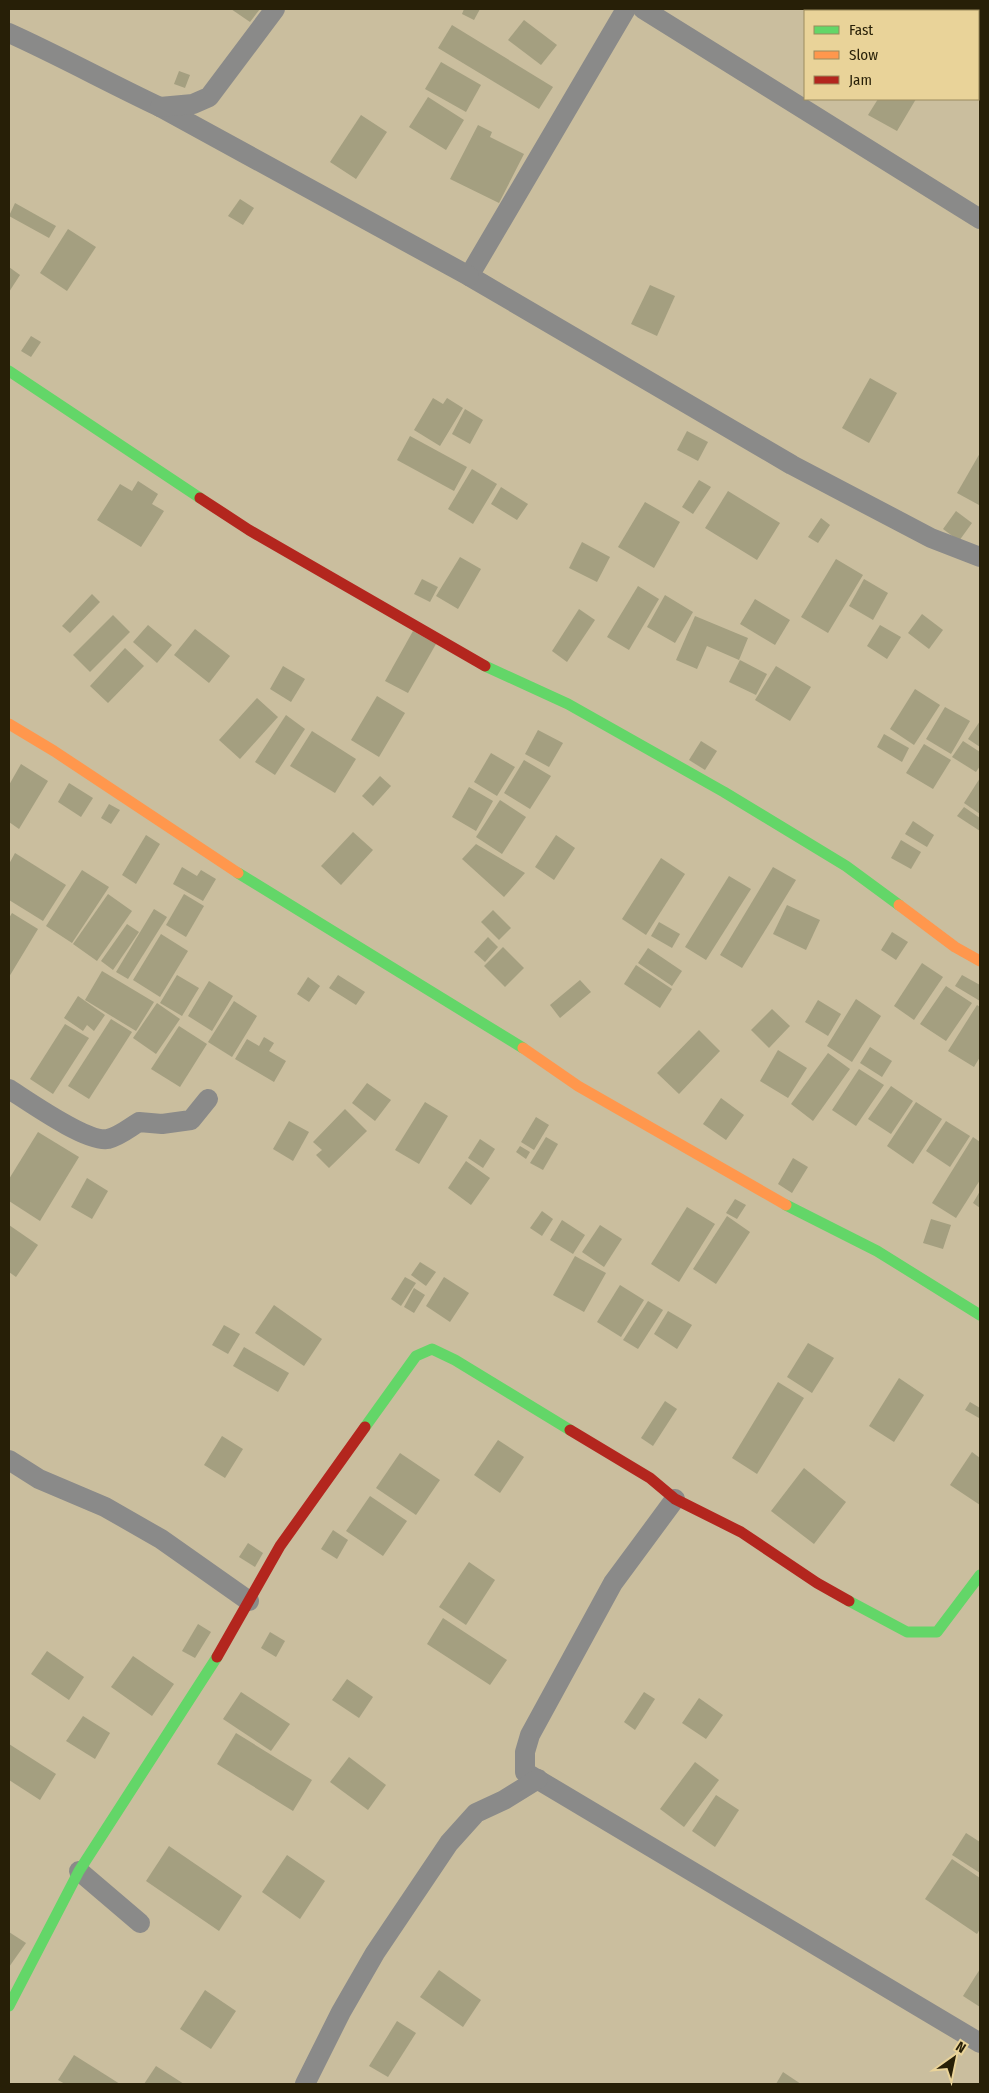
<svg xmlns="http://www.w3.org/2000/svg" width="989" height="2093" viewBox="0 0 989 2093" font-family="'Fira Sans Condensed',sans-serif">
<rect width="100%" height="100%" fill="#cabe9e"/>
<g fill="#a49f80">
<polygon points="231,9 260,9 250,22"/>
<polygon points="464,9 480,9 474,20 462,14"/>
<polygon points="914,9 963,9 961,11 918,11"/>
<polygon points="971,9 980,9 980,44 978,43 978,11 970,11"/>
<polygon points="524,20 557,45 541,65 508,40"/>
<polygon points="452,25 553,87 539,109 438,48"/>
<polygon points="441,62 481,85 466,112 425,89"/>
<polygon points="179,71 190,75 185,88 174,84"/>
<polygon points="428,97 464,120 446,150 409,127"/>
<polygon points="878,99 916,99 897,131 868,115"/>
<polygon points="361,115 387,132 356,179 330,162"/>
<polygon points="478,125 492,132 490,137 524,154 499,203 450,179"/>
<polygon points="240,199 254,208 243,225 228,216"/>
<polygon points="15,203 56,226 49,238 9,216"/>
<polygon points="68,229 96,247 67,291 40,273"/>
<polygon points="9,267 20,275 9,292"/>
<polygon points="650,285 675,296 657,336 631,324"/>
<polygon points="31,336 41,342 31,357 21,351"/>
<polygon points="870,378 897,393 869,443 842,428"/>
<polygon points="433,398 443,404 447,398 463,408 440,446 414,430"/>
<polygon points="465,409 483,420 470,444 452,434"/>
<polygon points="687,431 708,442 698,461 677,450"/>
<polygon points="410,436 467,467 454,491 397,460"/>
<polygon points="980,453 980,503 979,505 957,493"/>
<polygon points="472,469 497,484 473,524 448,509"/>
<polygon points="699,480 711,487 693,514 682,507"/>
<polygon points="138,481 158,494 152,504 164,511 141,547 97,520 120,484 132,491"/>
<polygon points="501,487 528,504 517,520 491,504"/>
<polygon points="728,491 780,523 757,560 705,528"/>
<polygon points="645,502 680,522 654,568 618,547"/>
<polygon points="956,511 972,523 959,541 943,529"/>
<polygon points="821,518 830,525 818,543 808,537"/>
<polygon points="582,542 610,557 597,582 569,568"/>
<polygon points="460,557 481,569 458,609 436,596"/>
<polygon points="836,559 863,575 828,633 801,617"/>
<polygon points="422,579 438,587 430,602 414,594"/>
<polygon points="864,579 888,593 873,620 849,606"/>
<polygon points="638,586 659,599 629,650 607,637"/>
<polygon points="92,594 100,602 70,633 62,626"/>
<polygon points="665,595 693,612 675,643 647,627"/>
<polygon points="755,599 790,620 775,645 740,624"/>
<polygon points="579,609 595,620 567,662 552,651"/>
<polygon points="922,614 943,630 929,649 908,633"/>
<polygon points="113,615 130,632 90,672 73,655"/>
<polygon points="695,616 748,638 739,660 707,646 697,669 676,660"/>
<polygon points="148,625 172,645 157,663 133,642"/>
<polygon points="880,625 901,637 887,659 867,646"/>
<polygon points="195,629 230,656 209,683 174,655"/>
<polygon points="413,631 436,644 408,693 385,681"/>
<polygon points="125,648 144,666 108,703 90,686"/>
<polygon points="740,660 767,674 756,695 729,682"/>
<polygon points="283,666 305,679 291,702 270,689"/>
<polygon points="776,666 811,687 790,721 755,700"/>
<polygon points="915,689 940,705 914,745 890,729"/>
<polygon points="377,696 405,713 379,757 351,740"/>
<polygon points="257,698 278,717 240,759 219,740"/>
<polygon points="945,707 970,721 951,754 926,739"/>
<polygon points="286,715 305,729 275,775 255,762"/>
<polygon points="980,721 980,747 968,739"/>
<polygon points="538,730 563,743 549,767 525,754"/>
<polygon points="312,731 356,759 335,793 290,766"/>
<polygon points="884,734 909,748 902,762 877,747"/>
<polygon points="701,741 717,751 705,770 689,760"/>
<polygon points="963,741 980,752 980,766 976,772 952,757"/>
<polygon points="924,744 951,760 933,789 906,773"/>
<polygon points="491,753 515,767 497,796 474,782"/>
<polygon points="524,760 551,776 530,809 504,793"/>
<polygon points="21,764 48,781 19,829 9,822 9,785"/>
<polygon points="380,776 391,786 373,806 362,796"/>
<polygon points="980,778 980,814 964,803"/>
<polygon points="69,783 93,798 81,817 58,802"/>
<polygon points="469,787 493,801 476,831 452,817"/>
<polygon points="500,800 526,817 502,854 476,837"/>
<polygon points="109,804 120,810 111,824 101,818"/>
<polygon points="964,807 980,818 980,831 957,816"/>
<polygon points="913,821 934,835 927,847 905,834"/>
<polygon points="353,832 373,850 341,885 321,866"/>
<polygon points="146,835 160,844 136,884 122,875"/>
<polygon points="556,835 575,848 554,880 535,867"/>
<polygon points="901,840 921,852 911,869 891,858"/>
<polygon points="476,844 525,873 504,897 462,859"/>
<polygon points="15,853 66,885 43,921 9,900 9,864"/>
<polygon points="661,858 685,874 646,935 622,919"/>
<polygon points="182,867 197,876 201,870 216,879 203,901 173,884"/>
<polygon points="773,867 796,880 742,968 720,955"/>
<polygon points="82,870 109,887 72,943 46,926"/>
<polygon points="729,876 751,889 706,960 685,947"/>
<polygon points="108,894 132,911 97,961 73,944"/>
<polygon points="184,894 204,906 186,937 166,925"/>
<polygon points="787,905 820,920 806,950 773,934"/>
<polygon points="154,909 167,917 128,979 116,972"/>
<polygon points="493,910 511,928 499,940 481,922"/>
<polygon points="12,913 38,929 9,977 9,918"/>
<polygon points="659,922 680,934 672,948 651,936"/>
<polygon points="127,924 139,932 113,970 101,961"/>
<polygon points="892,932 908,942 896,960 881,950"/>
<polygon points="161,934 188,951 160,997 133,980"/>
<polygon points="488,937 498,947 485,962 474,952"/>
<polygon points="503,947 524,968 505,987 484,966"/>
<polygon points="648,948 682,971 672,986 638,963"/>
<polygon points="922,963 943,977 914,1020 894,1006"/>
<polygon points="636,965 672,989 660,1008 624,984"/>
<polygon points="102,971 154,1002 136,1031 85,1000"/>
<polygon points="177,975 199,988 182,1016 160,1003"/>
<polygon points="338,975 365,992 356,1005 329,988"/>
<polygon points="962,975 980,985 980,1001 955,986"/>
<polygon points="308,977 320,986 309,1002 297,994"/>
<polygon points="580,980 591,992 560,1018 550,1005"/>
<polygon points="209,981 233,996 212,1031 188,1016"/>
<polygon points="946,986 972,1003 946,1041 920,1024"/>
<polygon points="78,996 105,1015 94,1031 87,1025 83,1031 64,1018"/>
<polygon points="856,999 881,1016 852,1062 827,1046"/>
<polygon points="818,1000 841,1014 828,1036 805,1022"/>
<polygon points="234,1001 257,1016 232,1057 208,1042"/>
<polygon points="157,1003 180,1019 156,1054 133,1038"/>
<polygon points="977,1005 980,1007 980,1057 974,1067 948,1051"/>
<polygon points="772,1009 790,1026 769,1048 751,1030"/>
<polygon points="111,1019 132,1032 89,1099 68,1086"/>
<polygon points="65,1024 89,1038 53,1094 30,1079"/>
<polygon points="179,1026 207,1044 180,1087 151,1069"/>
<polygon points="699,1030 720,1051 679,1094 657,1073"/>
<polygon points="264,1037 274,1043 269,1051 286,1061 274,1082 235,1059 247,1039 259,1046"/>
<polygon points="870,1047 892,1061 882,1077 860,1063"/>
<polygon points="778,1050 807,1068 788,1098 760,1081"/>
<polygon points="828,1053 850,1069 813,1121 791,1104"/>
<polygon points="859,1069 884,1085 856,1126 832,1110"/>
<polygon points="367,1083 391,1100 375,1121 352,1103"/>
<polygon points="891,1086 913,1101 891,1134 868,1119"/>
<polygon points="721,1098 744,1115 726,1140 703,1124"/>
<polygon points="425,1102 448,1116 419,1164 395,1150"/>
<polygon points="916,1102 942,1119 913,1164 887,1146"/>
<polygon points="345,1109 367,1131 329,1168 316,1155 322,1150 313,1142"/>
<polygon points="536,1117 549,1125 534,1150 521,1142"/>
<polygon points="289,1121 309,1132 293,1161 273,1149"/>
<polygon points="946,1121 970,1136 950,1167 926,1151"/>
<polygon points="38,1132 79,1157 40,1221 9,1201 9,1179"/>
<polygon points="546,1137 558,1144 543,1170 530,1163"/>
<polygon points="973,1137 980,1142 980,1180 956,1218 932,1203"/>
<polygon points="480,1139 495,1149 483,1168 468,1158"/>
<polygon points="520,1146 530,1152 526,1159 516,1152"/>
<polygon points="793,1158 808,1167 792,1193 778,1184"/>
<polygon points="466,1161 490,1178 471,1205 448,1188"/>
<polygon points="87,1178 108,1191 92,1219 71,1207"/>
<polygon points="980,1191 980,1208 973,1203"/>
<polygon points="735,1199 746,1205 737,1219 726,1213"/>
<polygon points="687,1207 715,1224 679,1282 651,1264"/>
<polygon points="542,1211 553,1219 542,1236 530,1228"/>
<polygon points="727,1216 750,1232 716,1284 693,1269"/>
<polygon points="931,1219 951,1225 943,1249 923,1243"/>
<polygon points="562,1220 585,1235 573,1254 550,1240"/>
<polygon points="9,1225 38,1245 16,1277 9,1272"/>
<polygon points="600,1225 622,1239 604,1267 582,1252"/>
<polygon points="575,1256 606,1273 584,1312 553,1295"/>
<polygon points="420,1262 436,1272 426,1286 411,1275"/>
<polygon points="405,1277 416,1283 401,1306 391,1299"/>
<polygon points="444,1277 469,1293 450,1322 426,1306"/>
<polygon points="620,1285 644,1300 621,1337 597,1322"/>
<polygon points="414,1288 425,1295 414,1313 404,1307"/>
<polygon points="648,1301 663,1310 638,1349 623,1340"/>
<polygon points="274,1305 322,1339 304,1366 255,1333"/>
<polygon points="668,1311 692,1325 677,1349 654,1334"/>
<polygon points="224,1325 240,1334 228,1354 212,1345"/>
<polygon points="808,1343 834,1358 812,1393 787,1377"/>
<polygon points="244,1347 289,1373 278,1392 233,1366"/>
<polygon points="899,1378 924,1395 894,1442 869,1426"/>
<polygon points="778,1382 804,1398 757,1474 732,1458"/>
<polygon points="665,1401 677,1409 653,1446 641,1438"/>
<polygon points="970,1402 980,1408 979,1418 965,1410"/>
<polygon points="222,1436 243,1449 225,1478 204,1465"/>
<polygon points="498,1440 524,1457 500,1493 474,1475"/>
<polygon points="972,1452 980,1458 980,1505 950,1485"/>
<polygon points="400,1453 440,1480 416,1515 376,1488"/>
<polygon points="804,1468 846,1502 814,1544 771,1511"/>
<polygon points="370,1496 407,1521 383,1556 346,1531"/>
<polygon points="333,1530 348,1540 337,1559 321,1549"/>
<polygon points="248,1543 263,1553 255,1567 239,1557"/>
<polygon points="469,1562 495,1580 466,1625 439,1607"/>
<polygon points="443,1618 507,1660 490,1685 427,1644"/>
<polygon points="198,1624 211,1632 195,1658 182,1651"/>
<polygon points="270,1632 285,1641 276,1657 261,1648"/>
<polygon points="47,1651 84,1677 69,1700 31,1674"/>
<polygon points="133,1656 174,1684 152,1716 111,1687"/>
<polygon points="347,1679 373,1697 359,1718 332,1700"/>
<polygon points="241,1692 290,1724 271,1751 223,1719"/>
<polygon points="644,1692 655,1699 635,1730 624,1722"/>
<polygon points="699,1698 723,1715 706,1739 682,1723"/>
<polygon points="83,1716 110,1733 95,1759 66,1741"/>
<polygon points="236,1733 312,1780 293,1811 217,1764"/>
<polygon points="9,1744 56,1774 40,1800 9,1780"/>
<polygon points="349,1757 386,1785 368,1810 330,1782"/>
<polygon points="695,1762 719,1780 684,1827 660,1809"/>
<polygon points="716,1795 739,1810 715,1847 692,1831"/>
<polygon points="966,1833 980,1842 980,1873 952,1855"/>
<polygon points="169,1846 242,1896 219,1931 146,1881"/>
<polygon points="287,1855 325,1881 300,1919 262,1892"/>
<polygon points="952,1859 980,1878 980,1929 977,1934 925,1899"/>
<polygon points="9,1932 26,1943 9,1967"/>
<polygon points="980,1969 980,2007 963,1996"/>
<polygon points="439,1970 481,2000 463,2027 420,1997"/>
<polygon points="205,1990 236,2011 211,2049 180,2029"/>
<polygon points="397,2021 416,2033 388,2077 369,2066"/>
<polygon points="74,2055 120,2084 65,2084 58,2080"/>
<polygon points="156,2066 184,2084 144,2084"/>
<polygon points="783,2072 801,2084 776,2084"/>
</g>
<g fill="none" stroke-linecap="round" stroke-linejoin="round">
<g stroke="#8a8a89" stroke-width="20">
<polyline points="626,9 469,276 792,465 931,538 980,557"/>
<polyline points="643,9 980,219"/>
<path d="M9 33C60 56 109 83 160 107L469 276"/>
<polyline points="160,107 193,104 209,97 275,9"/>
<path d="M9 1089C28 1101 87 1143 108 1139 120 1136 129 1128 139 1122L162 1124 191 1120 208 1099"/>
<polyline points="9,1460 39,1479 105,1507 161,1539 249,1601"/>
<polyline points="675,1499 613,1583 530,1735 525,1752 525,1772 980,2043"/>
<polyline points="79,1871 140,1923"/>
<polyline points="305,2084 341,2012 375,1953 449,1843 476,1813 504,1800 538,1779"/>
</g>
<g stroke="#63d668" stroke-width="11">
<polyline points="9,371 200,498"/>
<polyline points="485,666 568,704 724,792 846,866 899,905"/>
<polyline points="238,873 523,1048"/>
<polyline points="786,1205 877,1251 980,1315"/>
<polyline points="365,1427 416,1356 432,1349 455,1360 570,1430"/>
<polyline points="849,1601 907,1632 937,1632 980,1575"/>
<polyline points="9,2006 79,1871 217,1657"/>
</g>
<g stroke="#ff974d" stroke-width="11">
<polyline points="9,724 54,751 238,873"/>
<polyline points="899,905 955,947 980,961"/>
<polyline points="523,1048 578,1086 786,1205"/>
</g>
<g stroke="#b3261e" stroke-width="11">
<polyline points="200,498 249,530 485,666"/>
<polyline points="570,1430 650,1478 675,1499 741,1532 817,1583 849,1601"/>
<polyline points="217,1657 280,1546 365,1427"/>
</g>
</g>
<rect width="989" height="2093" fill="none" stroke="#271f07" stroke-width="20"/>
<rect x="804" y="10" width="175" height="90" fill="#e9d399" stroke="#9b8b5f"/>
<rect x="814" y="26" width="25" height="8" fill="#63d668" stroke="#9b8b5f"/>
<text x="849" y="35" font-size="15" fill="#271f07">Fast</text>
<rect x="814" y="51" width="25" height="8" fill="#ff974d" stroke="#9b8b5f"/>
<text x="849" y="60" font-size="15" fill="#271f07">Slow</text>
<rect x="814" y="76" width="25" height="8" fill="#b3261e" stroke="#9b8b5f"/>
<text x="849" y="85" font-size="15" fill="#271f07">Jam</text>
<g transform="translate(954 2058) rotate(33)" stroke="#e9d399" stroke-width="4" paint-order="stroke">
<path d="M0-4L9 19L0 12L-9 19Z" fill="#271f07"/>
<text y="-8" font-size="14" font-weight="bold" text-anchor="middle" fill="#271f07">N</text>
</g>
</svg>
